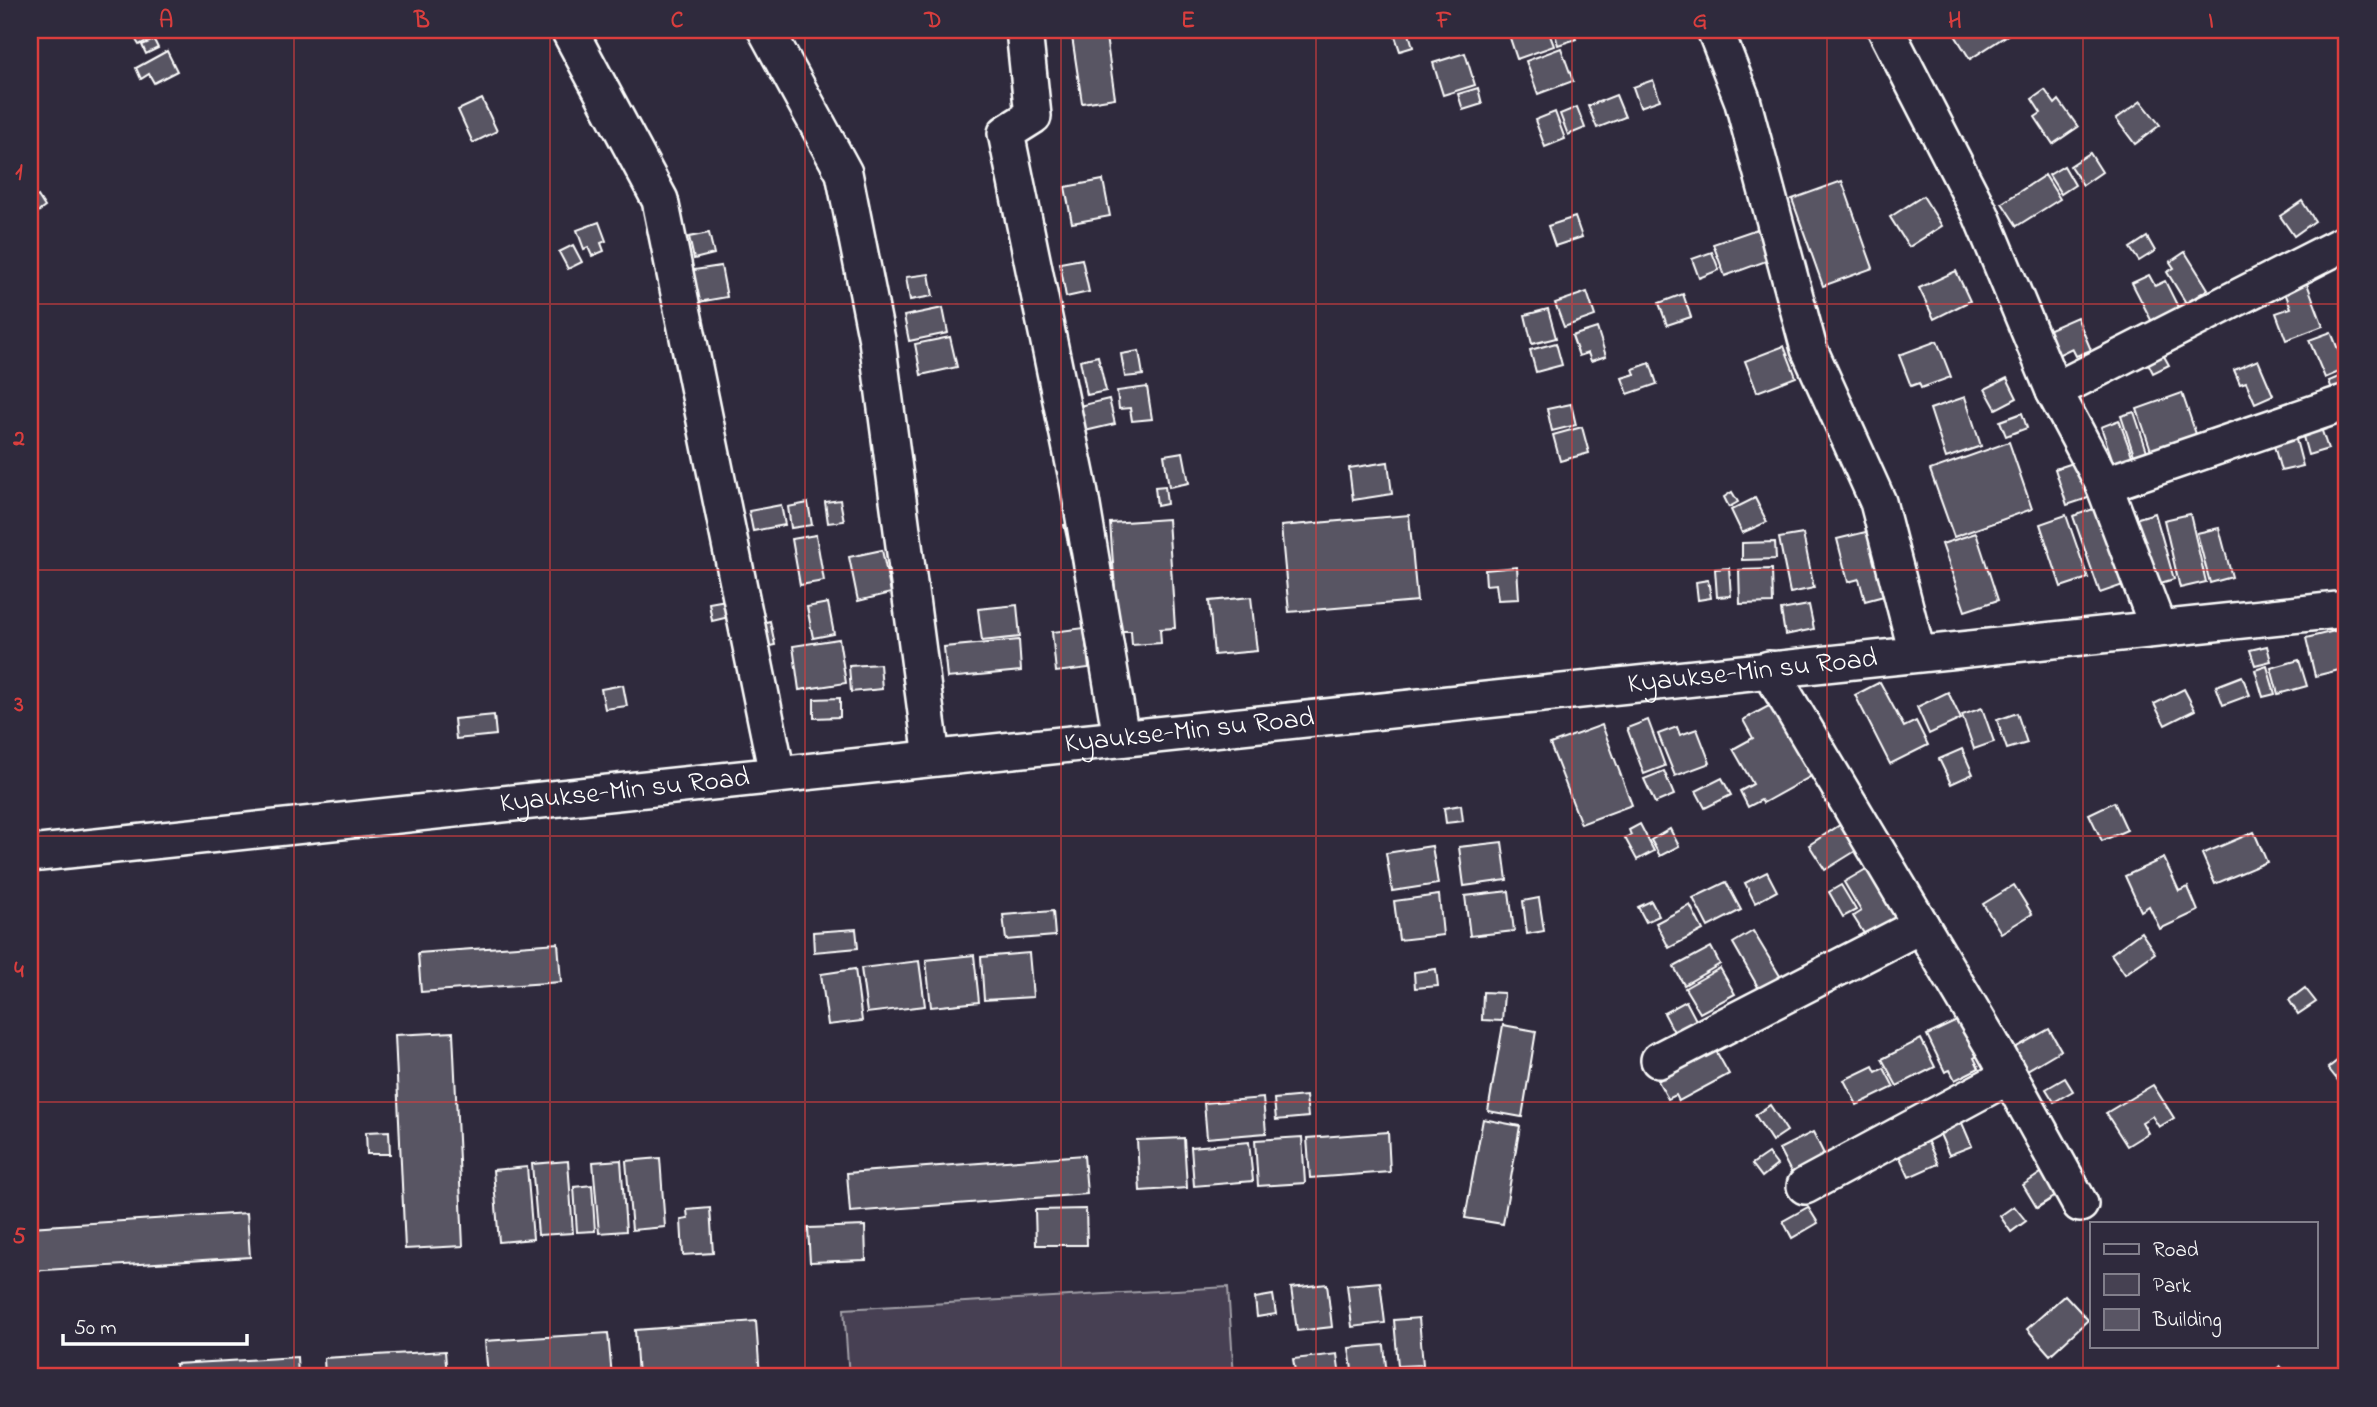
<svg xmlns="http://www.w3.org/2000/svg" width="2377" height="1407" viewBox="0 0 2377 1407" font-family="'Indie Flower',sans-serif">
<rect width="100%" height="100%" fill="#2f2a3d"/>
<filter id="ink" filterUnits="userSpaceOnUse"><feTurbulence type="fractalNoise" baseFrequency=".0143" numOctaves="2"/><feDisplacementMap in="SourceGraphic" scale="14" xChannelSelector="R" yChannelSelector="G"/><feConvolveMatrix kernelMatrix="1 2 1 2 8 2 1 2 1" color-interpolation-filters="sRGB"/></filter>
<g filter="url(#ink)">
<polygon fill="#464152" stroke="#a2a0a8" stroke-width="2" points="1228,1287 1234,1377 849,1377 844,1309"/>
<g fill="#595564" stroke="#fff" stroke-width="2">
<polygon points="130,30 149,30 153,37 139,45"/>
<polygon points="1071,30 1105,30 1115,98 1082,103"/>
<polygon points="1393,30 1408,30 1413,47 1400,51"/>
<polygon points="1525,30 1548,30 1554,46 1517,59 1509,35"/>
<polygon points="1554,30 1573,30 1576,39 1558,45"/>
<polygon points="1956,30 2010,30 2012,32 1970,59 1953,32"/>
<polygon points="154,40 158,48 146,54 142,45"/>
<polygon points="1561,48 1573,81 1538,94 1526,61"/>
<polygon points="167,51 177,71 154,83 149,74 141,79 136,68"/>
<polygon points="1465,53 1475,85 1443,95 1433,63"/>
<polygon points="1653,80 1660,100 1640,107 1633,87"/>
<polygon points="1478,88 1482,104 1463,110 1458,94"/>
<polygon points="2045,90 2055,104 2059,100 2078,127 2053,144 2035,117 2041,113 2032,99"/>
<polygon points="1616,95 1625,117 1597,128 1588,106"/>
<polygon points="482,99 497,131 473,143 458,110"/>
<polygon points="2141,101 2160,125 2135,144 2116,119"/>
<polygon points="1577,107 1585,128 1568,135 1560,114"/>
<polygon points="1555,112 1565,139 1545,147 1535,120"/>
<polygon points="2090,153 2102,172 2083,185 2070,166"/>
<polygon points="2064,166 2075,185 2061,194 2049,175"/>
<polygon points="2045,175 2060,199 2017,226 2002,203"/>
<polygon points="1103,180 1110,216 1072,223 1065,187"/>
<polygon points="1842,181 1873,268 1823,286 1792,199"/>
<polygon points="38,196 45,207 38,212 31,200"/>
<polygon points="1923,196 1942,226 1909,247 1890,217"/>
<polygon points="2302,201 2315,221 2294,236 2280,216"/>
<polygon points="1575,217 1582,237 1555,246 1548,226"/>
<polygon points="599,222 606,241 601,243 604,251 592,256 588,247 584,249 577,230"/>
<polygon points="1757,229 1769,260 1725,276 1713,244"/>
<polygon points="709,233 714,254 694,259 689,237"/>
<polygon points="2147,237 2155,251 2139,261 2130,248"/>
<polygon points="573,245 582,262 568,269 559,252"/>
<polygon points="1712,252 1719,270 1699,278 1692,259"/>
<polygon points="2185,252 2208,289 2186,303 2167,272 2174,268 2170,262"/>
<polygon points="1082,259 1089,292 1066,297 1060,263"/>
<polygon points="721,266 727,297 687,304 681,272"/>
<polygon points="1956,271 1970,301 1934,319 1919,288"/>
<polygon points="929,274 933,296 910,300 906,277"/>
<polygon points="2149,275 2155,286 2165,281 2179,309 2152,322 2132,283"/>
<polygon points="2306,281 2323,326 2286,340 2276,313 2291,308 2284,290"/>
<polygon points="1587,292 1595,316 1564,327 1555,303"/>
<polygon points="1683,294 1691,317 1667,325 1659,303"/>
<polygon points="943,308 948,333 909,341 904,316"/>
<polygon points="1548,309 1556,338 1532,344 1525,315"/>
<polygon points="2077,317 2091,350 2076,356 2072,348 2056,356 2045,331"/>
<polygon points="1597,328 1606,356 1591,361 1588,353 1579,356 1572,336"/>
<polygon points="2331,332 2346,369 2325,378 2309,340"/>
<polygon points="950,337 957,367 921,375 915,344"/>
<polygon points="1937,341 1951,377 1921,388 1919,383 1911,386 1899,355"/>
<polygon points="1556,343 1562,365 1536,372 1530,350"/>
<polygon points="1784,346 1796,377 1757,392 1745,361"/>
<polygon points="2160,349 2169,365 2153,373 2145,357"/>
<polygon points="1139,351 1143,375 1125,377 1121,354"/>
<polygon points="1098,356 1106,391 1087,395 1080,360"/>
<polygon points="2258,360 2273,395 2255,403 2246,382 2240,384 2234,370"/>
<polygon points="1650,363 1657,384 1628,394 1622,378 1635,374 1633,369"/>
<polygon points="2343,375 2347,387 2334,395 2329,381"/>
<polygon points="2007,378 2017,398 1996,409 1985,389"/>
<polygon points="1147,387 1152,419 1132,421 1130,408 1119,409 1117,391"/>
<polygon points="2182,393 2198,440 2153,456 2137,409"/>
<polygon points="1965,397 1981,446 1946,458 1930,409"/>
<polygon points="1109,399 1115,424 1085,431 1079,406"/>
<polygon points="1571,404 1576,425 1552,431 1547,409"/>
<polygon points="2134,412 2149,457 2136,461 2121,416"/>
<polygon points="2022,413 2027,428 2006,436 2000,421"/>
<polygon points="2119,420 2134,461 2115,467 2101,427"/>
<polygon points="1582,427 1589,453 1560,461 1553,435"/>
<polygon points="2321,428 2328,449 2308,455 2302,433"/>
<polygon points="2295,436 2303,466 2281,471 2273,442"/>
<polygon points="2009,442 2032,509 1954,537 1930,470"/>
<polygon points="1183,452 1189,483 1169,487 1164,455"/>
<polygon points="2085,459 2097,495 2067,505 2055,469"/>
<polygon points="1388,462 1392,494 1353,500 1349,468"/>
<polygon points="1165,486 1167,504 1157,506 1155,487"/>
<polygon points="1732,492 1738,502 1729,507 1724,497"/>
<polygon points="2347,496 2347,530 2342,497"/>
<polygon points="1755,498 1767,522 1742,533 1731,510"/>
<polygon points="840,500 844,521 828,523 825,502"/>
<polygon points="808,503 812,525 791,528 788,507"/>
<polygon points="781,505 785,525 753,531 749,511"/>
<polygon points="2102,506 2129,583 2100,593 2073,516"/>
<polygon points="2155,513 2174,579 2147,587 2128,521"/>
<polygon points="2190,514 2206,582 2180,588 2164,520"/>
<polygon points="1409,515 1417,601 1289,612 1281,526"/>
<polygon points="2066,515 2088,578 2061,587 2040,524"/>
<polygon points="1168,519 1175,628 1160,629 1161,643 1132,645 1131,631 1118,631 1110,523"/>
<polygon points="1077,522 1084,554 1071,557 1064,525"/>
<polygon points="2219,528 2232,577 2210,583 2197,533"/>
<polygon points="1878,529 1895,593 1865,601 1859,579 1848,582 1837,539"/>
<polygon points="1976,533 1998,600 1965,611 1942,544"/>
<polygon points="1803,534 1814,588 1790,593 1779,538"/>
<polygon points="816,535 824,581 800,585 792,539"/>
<polygon points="1775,542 1776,559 1742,560 1742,543"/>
<polygon points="882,550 891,593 858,601 849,557"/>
<polygon points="1517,567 1519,599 1498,600 1496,584 1486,585 1485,570"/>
<polygon points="1729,568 1731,596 1717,597 1715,569"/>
<polygon points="1772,569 1773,603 1740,604 1739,570"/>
<polygon points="1708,580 1711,598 1698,600 1696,582"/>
<polygon points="1251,597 1257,651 1214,655 1209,601"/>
<polygon points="726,600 729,617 712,621 709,603"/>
<polygon points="828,603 834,634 813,638 807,607"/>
<polygon points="1017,605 1020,637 982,641 978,609"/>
<polygon points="1809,605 1814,629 1785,635 1781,610"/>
<polygon points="770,621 775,645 758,648 753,625"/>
<polygon points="1084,628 1089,668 1056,672 1052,632"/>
<polygon points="2339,630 2347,668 2315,676 2306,638"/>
<polygon points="839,639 846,683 799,690 793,646"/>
<polygon points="1019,640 1021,671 947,678 944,647"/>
<polygon points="2267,646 2271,661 2255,665 2250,650"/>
<polygon points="2299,660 2307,686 2278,694 2271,668"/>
<polygon points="880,664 882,689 851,692 849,666"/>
<polygon points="2267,666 2275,694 2263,697 2255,670"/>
<polygon points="2242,676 2250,695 2223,705 2216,686"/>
<polygon points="1880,682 1904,727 1916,721 1928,745 1890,764 1855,695"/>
<polygon points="623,685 627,706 605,709 601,689"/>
<polygon points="2184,689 2195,710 2165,725 2154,704"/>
<polygon points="1948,692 1961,719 1929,734 1917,707"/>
<polygon points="840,698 840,717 814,718 814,699"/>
<polygon points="1776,702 1815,774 1763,803 1761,800 1748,807 1740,791 1753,784 1733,749 1753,738 1743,720"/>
<polygon points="1982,708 1994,742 1974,749 1962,715"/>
<polygon points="2017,713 2027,743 2007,749 1997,720"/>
<polygon points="494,715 496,735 456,739 454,719"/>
<polygon points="1648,720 1665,766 1644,774 1627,728"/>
<polygon points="1602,725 1632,805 1581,824 1550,744"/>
<polygon points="1677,727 1680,735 1697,729 1710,763 1675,776 1658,734"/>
<polygon points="1962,749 1973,774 1951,784 1939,759"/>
<polygon points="1664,771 1674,795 1655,803 1644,779"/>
<polygon points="1722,778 1731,795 1705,808 1696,791"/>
<polygon points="2114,802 2127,830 2102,841 2089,814"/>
<polygon points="1461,805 1463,821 1446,823 1444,808"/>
<polygon points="1846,821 1862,847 1825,870 1809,845"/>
<polygon points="1640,824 1654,851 1637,860 1625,838 1631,835 1629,830"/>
<polygon points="1670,829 1679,846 1660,856 1651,840"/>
<polygon points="2254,832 2267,862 2215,884 2202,854"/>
<polygon points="1502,842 1507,880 1464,886 1459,847"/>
<polygon points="1432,846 1438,884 1392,891 1386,853"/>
<polygon points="2164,858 2179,891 2188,887 2198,911 2160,929 2149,906 2141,911 2125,876"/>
<polygon points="1873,865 1906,921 1870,943 1853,916 1861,911 1844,882"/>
<polygon points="1767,872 1777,891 1755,903 1745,883"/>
<polygon points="1726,882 1741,910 1708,927 1693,898"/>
<polygon points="1841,885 1856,910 1843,917 1829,892"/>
<polygon points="2014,885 2032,914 2001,933 1983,904"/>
<polygon points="1509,891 1514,931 1470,936 1465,896"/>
<polygon points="1439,895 1443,935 1399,940 1394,901"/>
<polygon points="1539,898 1544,931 1527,934 1523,901"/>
<polygon points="1651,901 1659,916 1646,922 1638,907"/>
<polygon points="1690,905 1703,930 1669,948 1656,923"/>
<polygon points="1053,911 1055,936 1006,940 1003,915"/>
<polygon points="856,929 858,948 814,952 813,932"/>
<polygon points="1753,931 1783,981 1762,994 1733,943"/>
<polygon points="2141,932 2155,953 2125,974 2111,954"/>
<polygon points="558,943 561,982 421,992 418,953"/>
<polygon points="1711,947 1720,964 1684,985 1674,967"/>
<polygon points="1029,953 1033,997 984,1000 981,957"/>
<polygon points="974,955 979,1002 931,1007 926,960"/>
<polygon points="919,961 925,1006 867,1013 861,968"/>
<polygon points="1720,968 1735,994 1700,1013 1685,988"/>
<polygon points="855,969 862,1021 828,1025 821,974"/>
<polygon points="1436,969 1438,986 1415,988 1414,972"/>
<polygon points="2305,988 2316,1002 2298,1014 2289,1000"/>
<polygon points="1483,992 1504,993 1502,1021 1482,1020"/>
<polygon points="1686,1001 1696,1020 1674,1032 1664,1013"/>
<polygon points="1961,1019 1979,1055 1974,1058 1979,1068 1955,1080 1950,1070 1945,1072 1927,1035"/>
<polygon points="1503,1025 1536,1031 1522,1117 1488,1111"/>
<polygon points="2049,1029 2061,1050 2027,1070 2015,1048"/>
<polygon points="453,1032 463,1246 405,1249 395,1035"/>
<polygon points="1921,1039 1935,1067 1897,1086 1882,1059"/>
<polygon points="1715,1049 1729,1074 1679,1101 1676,1095 1668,1099 1658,1081"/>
<polygon points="2347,1053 2347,1092 2328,1068"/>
<polygon points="1873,1066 1876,1072 1884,1068 1894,1087 1857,1105 1844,1080"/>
<polygon points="2065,1078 2073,1091 2054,1102 2046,1089"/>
<polygon points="2153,1085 2174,1118 2159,1127 2152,1116 2142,1122 2148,1133 2127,1146 2106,1113"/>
<polygon points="1306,1096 1308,1117 1276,1120 1274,1099"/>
<polygon points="1263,1098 1266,1133 1207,1138 1204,1103"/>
<polygon points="1770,1105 1787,1131 1772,1141 1755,1115"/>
<polygon points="1959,1116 1972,1146 1949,1155 1936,1125"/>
<polygon points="1483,1119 1520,1126 1503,1224 1465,1218"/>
<polygon points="389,1131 390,1154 367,1154 366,1132"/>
<polygon points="1388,1132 1390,1172 1310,1178 1307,1138"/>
<polygon points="1813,1132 1826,1158 1792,1174 1779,1149"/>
<polygon points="1302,1137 1305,1183 1258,1186 1255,1140"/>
<polygon points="1184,1138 1187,1188 1140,1191 1137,1140"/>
<polygon points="1926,1138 1938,1164 1909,1177 1897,1151"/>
<polygon points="1249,1142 1253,1181 1194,1186 1191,1147"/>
<polygon points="1768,1153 1777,1165 1762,1177 1752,1164"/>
<polygon points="1084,1155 1087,1194 850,1212 847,1173"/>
<polygon points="660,1158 665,1227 632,1230 626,1161"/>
<polygon points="621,1160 626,1231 599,1233 593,1162"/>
<polygon points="568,1161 573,1233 538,1235 532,1164"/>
<polygon points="527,1167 533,1239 499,1242 493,1170"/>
<polygon points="2044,1171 2059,1194 2037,1208 2023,1185"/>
<polygon points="592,1185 595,1231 577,1232 574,1187"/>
<polygon points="2014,1206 2026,1221 2011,1232 2000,1216"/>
<polygon points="1808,1207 1818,1223 1792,1238 1783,1221"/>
<polygon points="710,1208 713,1253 683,1255 681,1220 688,1219 687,1210"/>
<polygon points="1086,1209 1087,1245 1036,1245 1035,1210"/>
<polygon points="247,1213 250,1257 30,1271 30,1227"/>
<polygon points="865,1226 866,1260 810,1262 808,1228"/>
<polygon points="1380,1282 1385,1323 1352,1327 1347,1285"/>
<polygon points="1327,1284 1332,1327 1297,1331 1291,1288"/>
<polygon points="1273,1295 1276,1314 1257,1317 1255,1298"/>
<polygon points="2065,1295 2088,1320 2050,1355 2027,1329"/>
<polygon points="1419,1318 1423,1365 1398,1366 1394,1320"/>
<polygon points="756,1321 760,1377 638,1377 635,1330"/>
<polygon points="608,1333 612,1377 488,1377 485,1341"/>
<polygon points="1384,1345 1387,1377 1353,1377 1349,1348"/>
<polygon points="445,1351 447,1377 325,1377 324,1358"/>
<polygon points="1337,1354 1340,1377 1296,1377 1293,1359"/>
<polygon points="297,1357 298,1377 176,1377 175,1364"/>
<polygon points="2280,1366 2291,1377 2268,1377"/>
<polygon points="74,1373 74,1377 30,1377 30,1375"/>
</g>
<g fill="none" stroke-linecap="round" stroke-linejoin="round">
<defs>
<g id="minor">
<polyline points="569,30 660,200 777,774"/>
<polyline points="766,30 844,173 877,340 932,758"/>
<polyline points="1024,30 1033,116 1006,133 1079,488 1121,738"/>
<polyline points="1715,30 1742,99 1809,349 1878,502 1917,653"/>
<polyline points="1886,30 1981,215 2054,391 2104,485 2158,628"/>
<polyline points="2054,391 2347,242"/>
<polyline points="2104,485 2347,402"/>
<polyline points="1769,669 1991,1043 2080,1204"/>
<path id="s1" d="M30 854 2347 609"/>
<polyline points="1659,1060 1921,925"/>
<polyline points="1805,1186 2009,1076"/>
</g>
</defs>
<use href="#minor" stroke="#fff" stroke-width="40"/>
<use href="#minor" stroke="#2f2a3d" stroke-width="35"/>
</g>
</g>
<path fill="none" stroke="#da3e3e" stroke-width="2" stroke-opacity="0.55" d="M294 30V1377M550 30V1377M805 30V1377M1061 30V1377M1316 30V1377M1572 30V1377M1827 30V1377M2083 30V1377M30 304H2347M30 570H2347M30 836H2347M30 1102H2347"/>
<g text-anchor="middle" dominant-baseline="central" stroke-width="6" stroke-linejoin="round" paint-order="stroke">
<g font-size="28" fill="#fff" stroke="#2f2a3d">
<text stroke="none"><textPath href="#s1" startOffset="1732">Kyaukse-Min su Road</textPath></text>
<text stroke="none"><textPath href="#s1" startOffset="1166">Kyaukse-Min su Road</textPath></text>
<text stroke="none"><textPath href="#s1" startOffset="598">Kyaukse-Min su Road</textPath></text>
</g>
</g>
<rect width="2377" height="1407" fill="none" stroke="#2f2a3d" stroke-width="77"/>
<rect x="2090" y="1222" width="228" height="126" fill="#2f2a3d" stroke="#827f8b" stroke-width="2"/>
<rect x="2104" y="1244" width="35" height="10" fill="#2f2a3d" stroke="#827f8b" stroke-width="2"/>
<text x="2153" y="1256" font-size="21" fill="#ffffff">Road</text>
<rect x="2104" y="1274" width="35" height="21" fill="#464152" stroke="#827f8b" stroke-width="2"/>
<text x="2153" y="1292" font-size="21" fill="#ffffff">Park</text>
<rect x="2104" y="1309" width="35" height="21" fill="#595564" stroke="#827f8b" stroke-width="2"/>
<text x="2153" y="1326" font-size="21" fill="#ffffff">Building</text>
<path d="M63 1334v10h184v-10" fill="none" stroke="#ffffff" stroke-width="3.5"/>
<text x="74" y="1334" font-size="21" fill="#ffffff" stroke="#2f2a3d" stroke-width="5" paint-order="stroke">50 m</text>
<rect x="38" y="38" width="2300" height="1330" fill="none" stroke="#da3e3e" stroke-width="2.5"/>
<g font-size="23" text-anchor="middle" font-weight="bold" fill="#da3e3e">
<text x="166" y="27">A</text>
<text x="422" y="27">B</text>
<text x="677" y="27">C</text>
<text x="933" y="27">D</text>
<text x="1188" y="27">E</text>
<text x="1444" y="27">F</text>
<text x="1700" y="27">G</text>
<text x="1955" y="27">H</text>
<text x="2211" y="27">I</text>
<text x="19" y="179">1</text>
<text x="19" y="445">2</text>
<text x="19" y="711">3</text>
<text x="19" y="977">4</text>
<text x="19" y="1243">5</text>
</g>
</svg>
